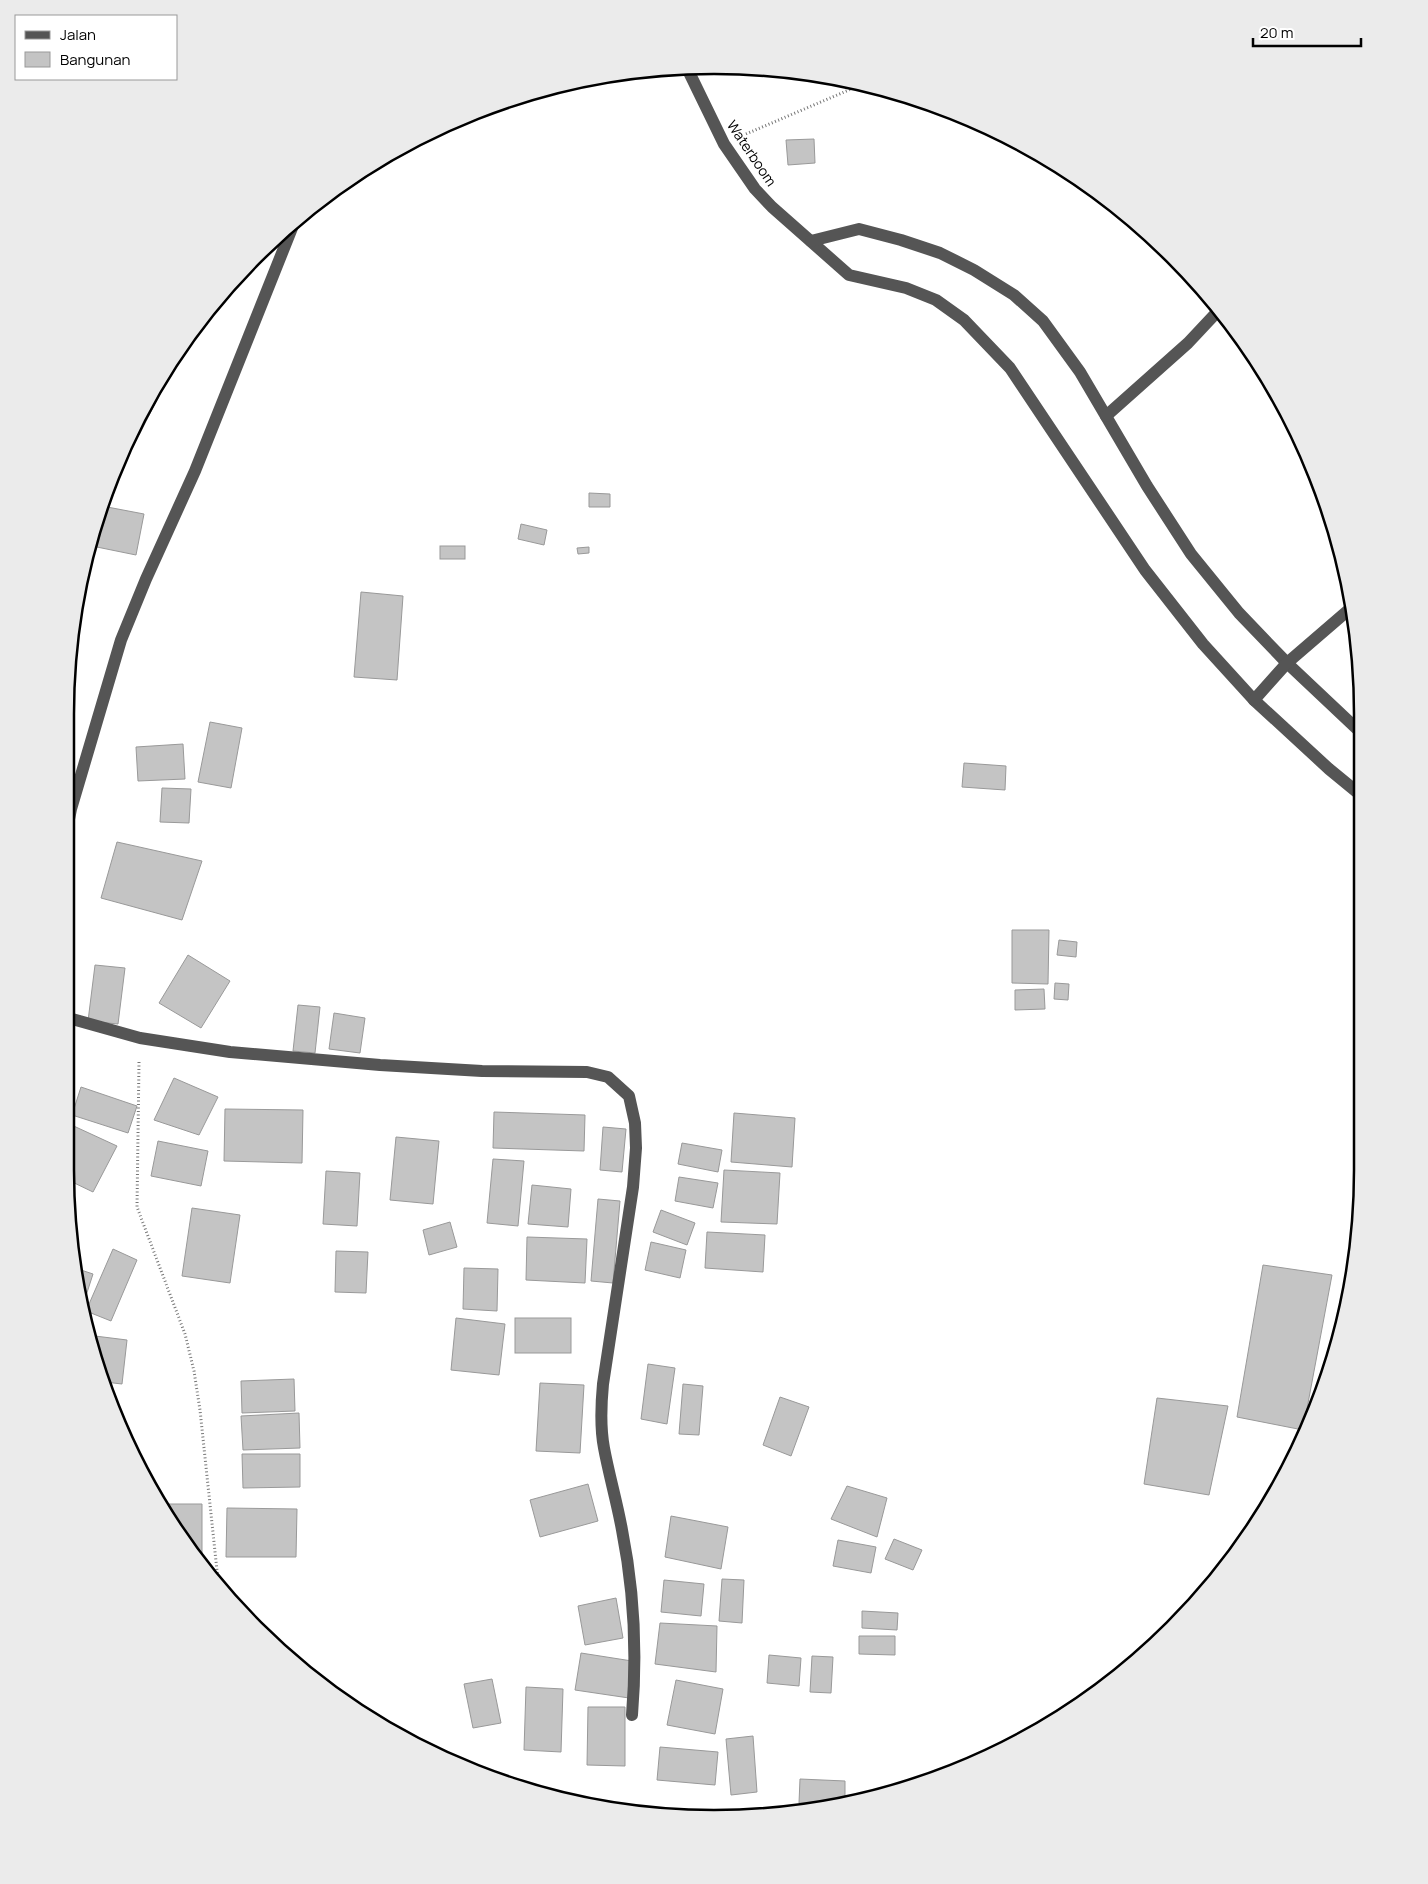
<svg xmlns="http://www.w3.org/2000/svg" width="1428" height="1884" viewBox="0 0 1428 1884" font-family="Manrope,sans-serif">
<rect width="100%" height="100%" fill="#fff"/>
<g fill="#c4c4c4" stroke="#999">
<polygon points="814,139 815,163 788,165 786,140"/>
<polygon points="156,388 162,390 139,435 131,430"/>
<polygon points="589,493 610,494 610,507 589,507"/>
<polygon points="102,506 144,514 136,555 87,545"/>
<polygon points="521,524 547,530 544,545 518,539"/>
<rect x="440" y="546" width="25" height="13"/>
<polygon points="589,547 589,553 578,554 577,548"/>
<polygon points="361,592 403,596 397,680 354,677"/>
<polygon points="210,722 242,728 231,788 198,782"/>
<polygon points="183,744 185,779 138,781 136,747"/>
<polygon points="964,763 1006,766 1005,790 962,787"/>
<polygon points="162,788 191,789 189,823 160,822"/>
<polygon points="117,842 202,861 182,920 101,898"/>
<polygon points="1012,930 1049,930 1048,984 1012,983"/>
<polygon points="1059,940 1077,942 1076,957 1057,955"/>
<polygon points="188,955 230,981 201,1028 159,1003"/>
<polygon points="95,965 125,968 118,1024 88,1021"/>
<polygon points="1055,983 1069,984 1068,1000 1054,999"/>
<polygon points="1044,989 1045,1009 1015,1010 1015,990"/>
<polygon points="298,1005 320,1007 315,1053 293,1051"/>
<polygon points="334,1013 365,1018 360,1053 329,1049"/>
<polygon points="174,1078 218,1097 199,1135 154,1120"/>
<polygon points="81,1087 137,1106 128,1133 72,1115"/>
<polygon points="225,1109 303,1110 302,1163 224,1161"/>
<polygon points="494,1112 585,1115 584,1151 493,1148"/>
<polygon points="734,1113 795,1118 792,1167 731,1162"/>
<polygon points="65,1122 117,1146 93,1192 66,1179"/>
<polygon points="603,1127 626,1129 622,1172 600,1170"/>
<polygon points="396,1137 439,1141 433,1204 390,1200"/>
<polygon points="158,1141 208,1151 201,1186 151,1176"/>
<polygon points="682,1143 722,1150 718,1172 678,1164"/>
<polygon points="493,1159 524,1161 518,1226 487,1223"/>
<polygon points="724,1170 780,1173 777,1224 721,1222"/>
<polygon points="326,1171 360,1173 357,1226 323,1224"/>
<polygon points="679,1177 718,1183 713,1208 675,1201"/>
<polygon points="532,1185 571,1189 568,1227 528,1224"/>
<polygon points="598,1199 620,1201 613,1283 591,1281"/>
<polygon points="192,1208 240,1215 230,1283 182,1276"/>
<polygon points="661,1210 695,1223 687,1245 653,1232"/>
<polygon points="450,1222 457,1247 429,1255 423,1230"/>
<polygon points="707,1232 765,1235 763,1272 705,1268"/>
<polygon points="527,1237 587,1239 585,1283 526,1280"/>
<polygon points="651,1242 686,1250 680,1278 645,1270"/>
<polygon points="113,1249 137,1260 111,1321 86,1311"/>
<polygon points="336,1251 368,1252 366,1293 335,1292"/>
<polygon points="1263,1265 1332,1275 1303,1430 1237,1417"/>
<polygon points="464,1268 498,1269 497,1311 463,1309"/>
<polygon points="78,1269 93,1274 83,1305"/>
<polygon points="456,1318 505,1324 499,1375 451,1370"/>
<rect x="515" y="1318" width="56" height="35"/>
<polygon points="87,1335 127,1340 122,1384 105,1382"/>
<polygon points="648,1364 675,1368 667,1424 641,1419"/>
<polygon points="294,1379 295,1411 242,1413 241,1381"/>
<polygon points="540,1383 584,1385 580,1453 536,1451"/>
<polygon points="683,1384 703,1386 699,1435 679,1434"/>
<polygon points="780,1397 809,1407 791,1456 763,1445"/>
<polygon points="1157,1398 1228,1406 1209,1495 1144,1484"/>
<polygon points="299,1413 300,1448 243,1450 241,1416"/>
<polygon points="242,1454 300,1454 300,1487 243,1488"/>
<polygon points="588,1484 598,1521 540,1537 530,1500"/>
<polygon points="847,1486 887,1498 877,1537 831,1519"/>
<polygon points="160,1504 202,1504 202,1555 198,1555"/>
<polygon points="227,1508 297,1509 296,1557 226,1557"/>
<polygon points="671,1516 728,1527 721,1569 665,1557"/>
<polygon points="894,1539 922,1550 913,1570 885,1559"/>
<polygon points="838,1540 876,1547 871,1573 833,1566"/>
<polygon points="722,1579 744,1580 742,1623 719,1621"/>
<polygon points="664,1580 704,1584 701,1616 661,1612"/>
<polygon points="616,1598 623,1638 585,1645 578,1606"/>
<polygon points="862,1611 898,1613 897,1630 862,1628"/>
<polygon points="660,1623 717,1626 716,1672 655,1664"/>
<polygon points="859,1636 895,1636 895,1655 859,1654"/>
<polygon points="581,1653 632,1661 629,1698 575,1690"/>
<polygon points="769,1655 801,1658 799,1686 767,1683"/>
<polygon points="812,1656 833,1657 831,1693 810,1692"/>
<polygon points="492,1679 501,1723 473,1728 464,1684"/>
<polygon points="676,1680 723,1689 715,1734 667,1725"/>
<polygon points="526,1687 563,1689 561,1752 524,1750"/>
<polygon points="588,1707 625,1707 625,1766 587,1765"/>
<polygon points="753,1736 757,1792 731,1795 726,1739"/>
<polygon points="660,1747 718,1752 715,1785 657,1780"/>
<polygon points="800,1779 845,1781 845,1800 825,1804 799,1803"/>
</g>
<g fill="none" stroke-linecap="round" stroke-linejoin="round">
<g stroke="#777" stroke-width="3" stroke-dasharray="1 2.5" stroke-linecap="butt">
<polyline points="746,134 863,84"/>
<polyline points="139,1062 137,1207 185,1334 194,1371 200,1410 218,1580"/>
</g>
<g stroke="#555" stroke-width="12">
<polyline points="687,68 724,144 755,189 772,207 849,275 906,288 936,300 964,320 1010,368 1145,570 1203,644 1254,700 1329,769 1357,792"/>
<polyline points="811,241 859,229 901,240 940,253 974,270 1014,295 1043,321 1080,372 1147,486 1191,554 1239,613 1287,663 1357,729"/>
<polyline points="1106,416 1188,343 1218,311"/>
<polyline points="1254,700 1287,663 1352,607"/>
<polyline points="66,834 71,809 121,640 146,579 195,471 294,223"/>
<path d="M65 1017 140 1038 230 1052 380 1065 482 1071 587 1072 608 1077 629 1096 635 1123 636 1148 633 1187 603 1384C601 1405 600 1427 604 1448 609 1475 617 1502 622 1530 634 1590 637 1654 632 1715"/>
</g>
</g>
<g text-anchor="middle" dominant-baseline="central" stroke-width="5" stroke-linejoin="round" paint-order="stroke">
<g font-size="14" fill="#000" stroke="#fff">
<text transform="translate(752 153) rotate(56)">Waterboom</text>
</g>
</g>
<path d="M0 0H1428V1884H0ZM714 74H714A640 640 0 0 1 1354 714V1170A640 640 0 0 1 714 1810H714A640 640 0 0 1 74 1170V714A640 640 0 0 1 714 74Z" fill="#ebebeb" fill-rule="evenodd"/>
<path fill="none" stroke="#000" stroke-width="2.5" d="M714 74H714A640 640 0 0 1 1354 714V1170A640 640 0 0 1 714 1810H714A640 640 0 0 1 74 1170V714A640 640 0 0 1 714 74Z"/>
<rect x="15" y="15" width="162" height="65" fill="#ffffff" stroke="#999999"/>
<rect x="25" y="31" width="25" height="8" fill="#555555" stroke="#999999"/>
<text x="60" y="40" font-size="15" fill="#000000">Jalan</text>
<rect x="25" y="52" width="25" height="15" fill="#c4c4c4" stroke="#999999"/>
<text x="60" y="65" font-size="15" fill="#000000">Bangunan</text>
<path d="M1253 38v8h108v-8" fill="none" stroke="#000000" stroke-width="2.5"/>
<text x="1260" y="38" font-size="15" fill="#000000" stroke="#ffffff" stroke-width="4" paint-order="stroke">20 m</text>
</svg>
